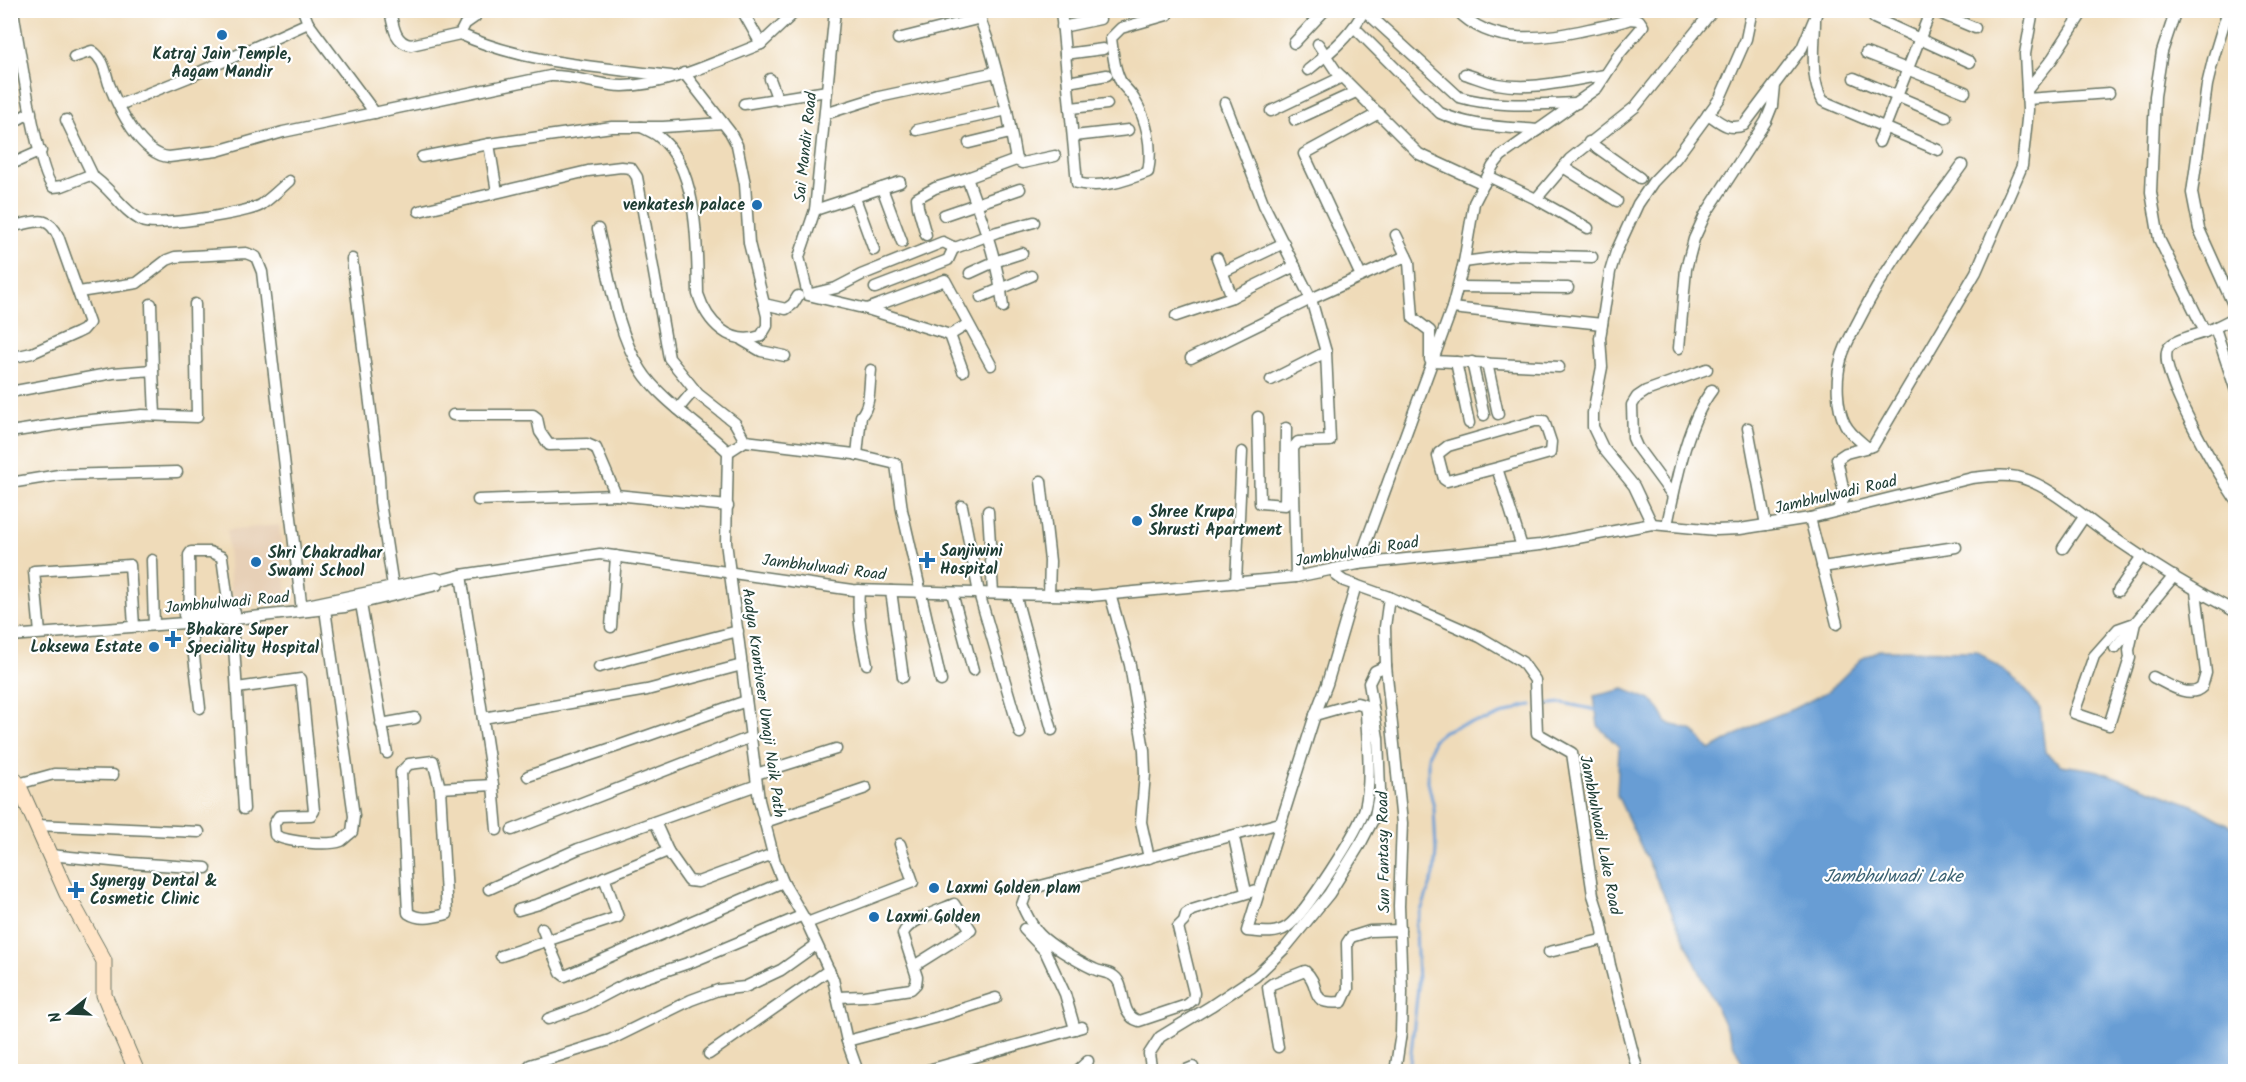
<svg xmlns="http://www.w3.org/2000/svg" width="2246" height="1082" viewBox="0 0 2246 1082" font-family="Kalam,sans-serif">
<rect width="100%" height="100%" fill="#fff"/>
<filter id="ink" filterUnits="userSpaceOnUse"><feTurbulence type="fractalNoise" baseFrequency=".0167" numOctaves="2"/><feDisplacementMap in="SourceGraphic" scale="12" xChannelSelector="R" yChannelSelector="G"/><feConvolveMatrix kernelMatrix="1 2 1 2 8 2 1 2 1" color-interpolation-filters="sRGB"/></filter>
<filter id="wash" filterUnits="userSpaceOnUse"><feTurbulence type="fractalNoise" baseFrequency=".008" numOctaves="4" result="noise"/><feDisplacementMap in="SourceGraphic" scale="24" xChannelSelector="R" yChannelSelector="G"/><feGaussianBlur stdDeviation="1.35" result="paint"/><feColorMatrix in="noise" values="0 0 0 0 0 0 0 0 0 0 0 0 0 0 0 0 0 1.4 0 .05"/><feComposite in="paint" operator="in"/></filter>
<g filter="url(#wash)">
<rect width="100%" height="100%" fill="#efdbb9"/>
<polygon fill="#e7d0b7" points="279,525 287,594 231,597 227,530"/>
<polygon fill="#689dd4" stroke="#446d84" stroke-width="1.5" points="1879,650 1977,651 2021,684 2040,709 2045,752 2061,765 2096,770 2193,805 2235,828 2235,1071 1746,1071 1617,795 1619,747 1598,726 1594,696 1624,689 1655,702 1667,723 1694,731 1710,750 1760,722 1798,707 1830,690 1861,659"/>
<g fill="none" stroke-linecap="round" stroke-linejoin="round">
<g stroke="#689dd4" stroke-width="3">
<polyline points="1539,705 1563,703 1596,710"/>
<polyline points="1409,1072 1418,987 1416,925 1434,875 1436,851 1434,808 1428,782 1428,757 1433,740 1444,731 1460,725 1488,720 1525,706 1532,705"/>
</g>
</g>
</g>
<g filter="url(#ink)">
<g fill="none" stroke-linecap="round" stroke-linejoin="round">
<defs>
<g id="street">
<path d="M13 10C18 40 37 171 53 187L62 186 90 175C110 186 121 210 142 221 155 228 247 213 261 205 271 198 280 189 289 181"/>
<path d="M390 10C393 24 394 43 411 45L460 34 465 24 475 17 477 10"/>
<polyline points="742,10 761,44 797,10"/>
<polyline points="835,10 815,210 799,257 808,295 867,309 950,335 968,324"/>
<path d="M1061 10 1077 183C1103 189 1124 181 1148 172 1153 147 1147 120 1134 99 1131 93 1126 89 1122 84 1114 70 1113 53 1111 38L1121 28 1167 15"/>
<path d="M1364 10 1459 97C1497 108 1538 104 1577 103"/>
<polyline points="1932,10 1975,28"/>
<polyline points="2176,10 2162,52 2155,96 2151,192 2159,239 2205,332"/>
<polyline points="2228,10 2214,56 2207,85 2192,193 2199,229 2236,311"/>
<polyline points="1874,18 1970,62"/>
<path d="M1815 19C1815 45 1809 79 1823 101L1938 150"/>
<polyline points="308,23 375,113"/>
<polyline points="1062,27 1100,19"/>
<path d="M1354 27 1440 113C1470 127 1505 127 1538 130"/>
<path d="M460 34C526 64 600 67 671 76"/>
<polyline points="898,39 981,18"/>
<polyline points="1294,43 1325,10"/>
<polyline points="1318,44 1336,71 1419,154 1484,184"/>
<polyline points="1866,53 1965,92"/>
<polyline points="1065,54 1103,49"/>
<path d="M74 57 92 51C104 59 105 71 109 84 118 107 141 155 169 157L217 151 283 132 550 76C575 75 599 86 623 86 671 85 717 61 761 44"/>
<path d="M1308 70C1328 54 1348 38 1361 16L1359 10"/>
<path d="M1465 74C1475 77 1486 82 1497 84 1531 91 1570 80 1605 75"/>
<polyline points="1854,78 1946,117"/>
<polyline points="770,79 778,100"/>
<polyline points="1068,82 1107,75"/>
<polyline points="2027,90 2052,59 2084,10"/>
<polyline points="2027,99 2109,93"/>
<polyline points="1225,103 1264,205 1311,299 1326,352 1330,441 1298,442 1293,448 1296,577"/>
<polyline points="744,104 827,91"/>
<polyline points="119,105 189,77 308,23 303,10"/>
<polyline points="1071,108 1107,104"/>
<polyline points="1271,111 1342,77"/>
<polyline points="825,114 879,97 996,72"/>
<path d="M1708 114C1721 123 1729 131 1744 125L1802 48 1818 10"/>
<polyline points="66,120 93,176"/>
<polyline points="1295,120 1356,92"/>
<polyline points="10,124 31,112"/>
<path d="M641 127C647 130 653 132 658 136 699 167 697 247 698 294 707 322 730 347 761 336L767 326V316L749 243 745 184 737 145 730 132 684 73"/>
<polyline points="917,130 1007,110"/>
<polyline points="1074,136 1128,130"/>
<polyline points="1589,142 1640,178"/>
<polyline points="1879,142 1931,10"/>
<polyline points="969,143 1010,133"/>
<polyline points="489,144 497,192"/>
<polyline points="422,157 489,144 612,127 663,127 723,123"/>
<polyline points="1016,160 1022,163 1055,156"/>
<polyline points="16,162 41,151"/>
<polyline points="1563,167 1617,201"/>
<polyline points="1488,176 1536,199 1588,228"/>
<path d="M967 178C982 220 999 263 1003 307"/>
<polyline points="882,188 902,242"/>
<polyline points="855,198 874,250"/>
<polyline points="1536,199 1570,159 1635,107 1713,10"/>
<polyline points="815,210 900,182"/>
<polyline points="419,211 588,171 621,167 631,168 637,177 669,358 698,394 735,423 745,441"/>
<polyline points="944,215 1020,189"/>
<path d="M10 226C33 225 46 211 58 236L89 323 83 330 77 333 32 353 10 358"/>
<path d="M598 229C609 274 616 331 641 370 659 399 703 427 728 452L726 542 759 800 775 862 783 882 807 923 833 979 847 1041 858 1072"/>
<polyline points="926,235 918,207 917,198 935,188 967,178 1016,160 1007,110 989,44 977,10"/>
<polyline points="1396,235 1409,262 1413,318 1430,331 1430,360"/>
<polyline points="352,259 379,476 380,502 394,593"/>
<polyline points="1464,262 1516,255 1592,257"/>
<polyline points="1223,272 1284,243"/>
<polyline points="970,273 994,262 1022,253"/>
<polyline points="1361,276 1304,154 1379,113"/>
<polyline points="1458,287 1568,288"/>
<polyline points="875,288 948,260 954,247"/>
<polyline points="79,292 137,283 167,260 175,257 246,253 256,257 262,272 302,611"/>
<polyline points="811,294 836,288 861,275 943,242 955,248 997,232 1034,222"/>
<polyline points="981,297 1031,276"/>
<polyline points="1232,297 1295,266"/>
<polyline points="151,304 153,370"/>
<polyline points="764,304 786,309 793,304 798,296"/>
<polyline points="1452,308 1602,324"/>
<polyline points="867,309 945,280 991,365"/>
<polyline points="1176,316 1232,297 1217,258"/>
<path d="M2236 317C2226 322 2217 327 2207 331 2196 336 2177 338 2169 347 2152 366 2222 479 2236 500"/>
<polyline points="2215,328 2236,391"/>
<polyline points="950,335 963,371"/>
<polyline points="742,340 761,351 785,356"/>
<polyline points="1679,348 1686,269 1694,239 1705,215 1766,121 1772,106 1774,85"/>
<polyline points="1191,358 1311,299 1406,256"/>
<polyline points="1433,361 1559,367"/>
<polyline points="1456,362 1469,423"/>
<polyline points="1472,362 1484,415"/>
<polyline points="1487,363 1498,414"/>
<polyline points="1271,380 1326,352"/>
<polyline points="10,392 113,373 153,370 155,415"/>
<polyline points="678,409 694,390"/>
<polyline points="453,415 533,415 537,418 540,432 549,445 587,444 596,448 616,495 728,506"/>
<polyline points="1258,417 1260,503 1285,505 1286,428"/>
<polyline points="1748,428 1766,525"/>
<polyline points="10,432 81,421 142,415 197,417 195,304"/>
<path d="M1867 447C1859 440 1850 434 1845 424 1836 407 1836 378 1841 360 1844 346 1853 332 1860 318 1888 263 1926 215 1962 165"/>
<polyline points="728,452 745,441 854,454 896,464 902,510 941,681"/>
<path d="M857 455 861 416C871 405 869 385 871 370"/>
<polyline points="1497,468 1550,453 1551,442 1544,421 1535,421 1448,446 1439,453 1438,456 1444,479 1447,481 1497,468 1522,547"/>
<polyline points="1041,481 1050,561 1049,595"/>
<polyline points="10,483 59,475 177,472"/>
<polyline points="1673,496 1637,447 1633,438 1632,405 1637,397 1646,391 1707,369"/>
<polyline points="478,500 616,495"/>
<polyline points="962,506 979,593 1020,733"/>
<polyline points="988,511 993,593"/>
<polyline points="1837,511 1845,497 1837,459 1846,453 1873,446 1976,272 2022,166 2028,110 2025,54 2033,10"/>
<polyline points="1810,518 1837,624"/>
<polyline points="1652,524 1634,486 1603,448 1593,427 1593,413 1602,367 1600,338 1610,272 1616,252 1638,204 1653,182 1676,158 1720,98 1746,39 1752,10"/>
<path d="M1667 525C1676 483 1686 424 1712 390"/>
<polyline points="2063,548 2084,517"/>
<polyline points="152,560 154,625"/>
<path d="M1358 564 1452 308 1464 262 1474 203 1493 166 1501 156 1597 88 1620 53 1643 26 1639 20 1630 19C1617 24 1603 26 1589 29 1545 39 1491 47 1457 10"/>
<polyline points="1822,567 1956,547"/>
<polyline points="1334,570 1337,576 1344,581 1389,597 1480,637 1522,662 1535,680 1537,733 1572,753 1593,895 1601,920 1610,965 1638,1072"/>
<polyline points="461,575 493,785 497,830"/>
<polyline points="1236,583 1242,452"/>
<path d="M859 590C857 615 862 640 867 664"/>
<polyline points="891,591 903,677"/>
<polyline points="2118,591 2142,556"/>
<polyline points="952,593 973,670"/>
<polyline points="1015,594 1052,730"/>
<polyline points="1110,594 1130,665 1144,750 1145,774 1141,822 1149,858"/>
<polyline points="1389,597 1385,627 1386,666 1402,823 1399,906 1402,992 1401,1033 1395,1072"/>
<polyline points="361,604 387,753"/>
<polyline points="307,605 436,578 441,580"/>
<polyline points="184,615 235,612"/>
<polyline points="2135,623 2129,650 2130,658 2109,725 2074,713 2094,656 2118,629 2135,623 2174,576"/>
<polyline points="611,627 616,556"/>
<polyline points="40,633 34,571 130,565 134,626"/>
<path d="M10 636 225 620 345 607 437 585 441 580 461 575 600 554 853 590 1091 596 1296 577 1358 564 1540 545 1652 524 1716 530 1740 529 1810 518 1972 478C1987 476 2003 474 2018 477 2051 485 2085 519 2114 538 2153 565 2194 590 2236 612"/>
<polyline points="2115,648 2133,626"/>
<polyline points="599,667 738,631"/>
<path d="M2153 677C2166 683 2189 700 2202 687L2206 673 2196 591"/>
<path d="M237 688 301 679 314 811 311 815 279 816 274 824 275 835C286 842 328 846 341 841 344 839 349 834 352 832L354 816 325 609"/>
<polyline points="200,708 190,622 189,555 191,552 210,552 222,557 234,645 244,809"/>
<polyline points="483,718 647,690 742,665"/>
<polyline points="381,724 415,718"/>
<path d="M433 761 440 788 447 914C434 917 420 921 408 913L401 772 409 764Z"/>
<polyline points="756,774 836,749"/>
<polyline points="528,776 621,745 746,701"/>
<polyline points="18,784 54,774 113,775"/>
<polyline points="440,788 493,785"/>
<polyline points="765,822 866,788"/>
<path d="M1280 823 1033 888 1027 891 1022 905C1026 914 1030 922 1036 930 1045 943 1079 962 1094 969 1100 972 1107 972 1112 975 1128 983 1117 1015 1139 1021L1187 1005 1193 1000 1194 993 1178 927 1184 921 1186 914 1192 910 1260 889 1315 715 1327 684 1356 585"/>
<polyline points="36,825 199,832"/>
<polyline points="512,830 751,737"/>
<polyline points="1235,842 1246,892"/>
<polyline points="668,851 689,881 698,882 773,854"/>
<polyline points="50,855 131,863 206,868"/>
<polyline points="489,889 578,849 757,785"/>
<path d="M1260 889 1247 931C1260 932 1275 935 1287 927 1305 914 1359 830 1365 808 1372 780 1367 740 1366 712L1364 705 1357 703 1315 715"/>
<polyline points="518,910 539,904 668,851 655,822"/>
<polyline points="807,923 913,882 900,844"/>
<polyline points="542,928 561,973 565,976 783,882"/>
<polyline points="1024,929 1045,951 1065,994 1075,1029"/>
<polyline points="1549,952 1605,939"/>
<polyline points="501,956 618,917 604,877"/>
<path d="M837 997 864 996 911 989 916 984 917 977 903 934C908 920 941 910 954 904L971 930 914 966"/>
<polyline points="548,1019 584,1006 626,984 694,961 801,916"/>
<polyline points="847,1041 934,1018 996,998"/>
<path d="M1278 1047 1269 994 1268 987 1272 984 1305 971C1323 986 1306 1006 1342 1002L1348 989 1347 943 1351 937 1370 931 1400 930"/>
<polyline points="709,1054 829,970"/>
<polyline points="530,1065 610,1040 691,1000 718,990 745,987 781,970 816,945"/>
<polyline points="921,1072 1082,1027"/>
<polyline points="1076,1072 1088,1061"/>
<polyline points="1160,1072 1151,1067 1149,1054 1160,1037 1211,1006 1256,976 1285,948 1329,894 1362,841 1375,816 1380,790 1378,738 1369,683 1375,671 1386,666"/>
<polyline points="1181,1072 1193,1067"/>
</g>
<polyline id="secondary" points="10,774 18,784 67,894 104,961 104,995 137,1072"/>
</defs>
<use href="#street" stroke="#687463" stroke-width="13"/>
<use href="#secondary" stroke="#687463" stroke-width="17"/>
<use href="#street" stroke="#fff" stroke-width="10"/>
<use href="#secondary" stroke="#ffe4c6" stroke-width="15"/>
</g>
</g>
<g fill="#1f6fb2" stroke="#fff" stroke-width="2">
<circle cx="222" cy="35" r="6"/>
<circle cx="757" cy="205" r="6"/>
<circle cx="1137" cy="521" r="6"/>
<path d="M924 551h6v6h6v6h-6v6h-6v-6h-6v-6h6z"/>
<circle cx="256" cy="562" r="6"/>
<path d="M170 630h6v6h6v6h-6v6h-6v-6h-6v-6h6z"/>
<circle cx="154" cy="647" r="6"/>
<circle cx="934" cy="888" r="6"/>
<path d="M73 881h6v6h6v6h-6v6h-6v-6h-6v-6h6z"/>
<circle cx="874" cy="917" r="6"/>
</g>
<g text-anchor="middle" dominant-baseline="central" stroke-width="4.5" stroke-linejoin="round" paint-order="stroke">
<g font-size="16" font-weight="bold" fill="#1f3d34" stroke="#fff" text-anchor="start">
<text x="222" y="54" text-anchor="middle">Katraj Jain Temple,<tspan x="222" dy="18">Aagam Mandir</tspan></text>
<text x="745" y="205" text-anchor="end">venkatesh palace</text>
<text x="1149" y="512">Shree Krupa<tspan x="1149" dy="18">Shrusti Apartment</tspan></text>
<text x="940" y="551">Sanjiwini<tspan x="940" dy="18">Hospital</tspan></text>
<text x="268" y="553">Shri Chakradhar<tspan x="268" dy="18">Swami School</tspan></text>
<text x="186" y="630">Bhakare Super<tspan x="186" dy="18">Speciality Hospital</tspan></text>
<text x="142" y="647" text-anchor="end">Loksewa Estate</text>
<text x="90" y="881">Synergy Dental &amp;<tspan x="90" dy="18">Cosmetic Clinic</tspan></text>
<text x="946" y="888">Laxmi Golden plam</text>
<text x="886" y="917">Laxmi Golden</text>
</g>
<g font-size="16" fill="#1f3d34" stroke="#fff">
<text transform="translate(806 147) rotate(-84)">Sai Mandir Road</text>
<text transform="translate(1836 495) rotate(-13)">Jambhulwadi Road</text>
<text transform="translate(1357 552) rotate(-9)">Jambhulwadi Road</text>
<text transform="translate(824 568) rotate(7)">Jambhulwadi Road</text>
<text transform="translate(227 603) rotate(-5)">Jambhulwadi Road</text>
<text transform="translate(763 703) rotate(82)">Aadya Krantiveer Umaji Naik Path</text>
<text transform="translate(1600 835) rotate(79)">Jambhulwadi Lake Road</text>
<text transform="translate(1384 852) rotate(-91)">Sun Fantasy Road</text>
</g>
<g font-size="18" font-style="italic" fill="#3c6374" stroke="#fff">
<text x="1893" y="877">Jambhulwadi Lake</text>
</g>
</g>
<rect width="2246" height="1082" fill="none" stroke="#fff" stroke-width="36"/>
<g transform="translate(69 1013) rotate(252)" stroke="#ffffff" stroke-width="4.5" paint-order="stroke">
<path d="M0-4.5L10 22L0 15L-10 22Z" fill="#1f3d34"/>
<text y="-9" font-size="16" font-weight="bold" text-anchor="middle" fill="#1f3d34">N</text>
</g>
</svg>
